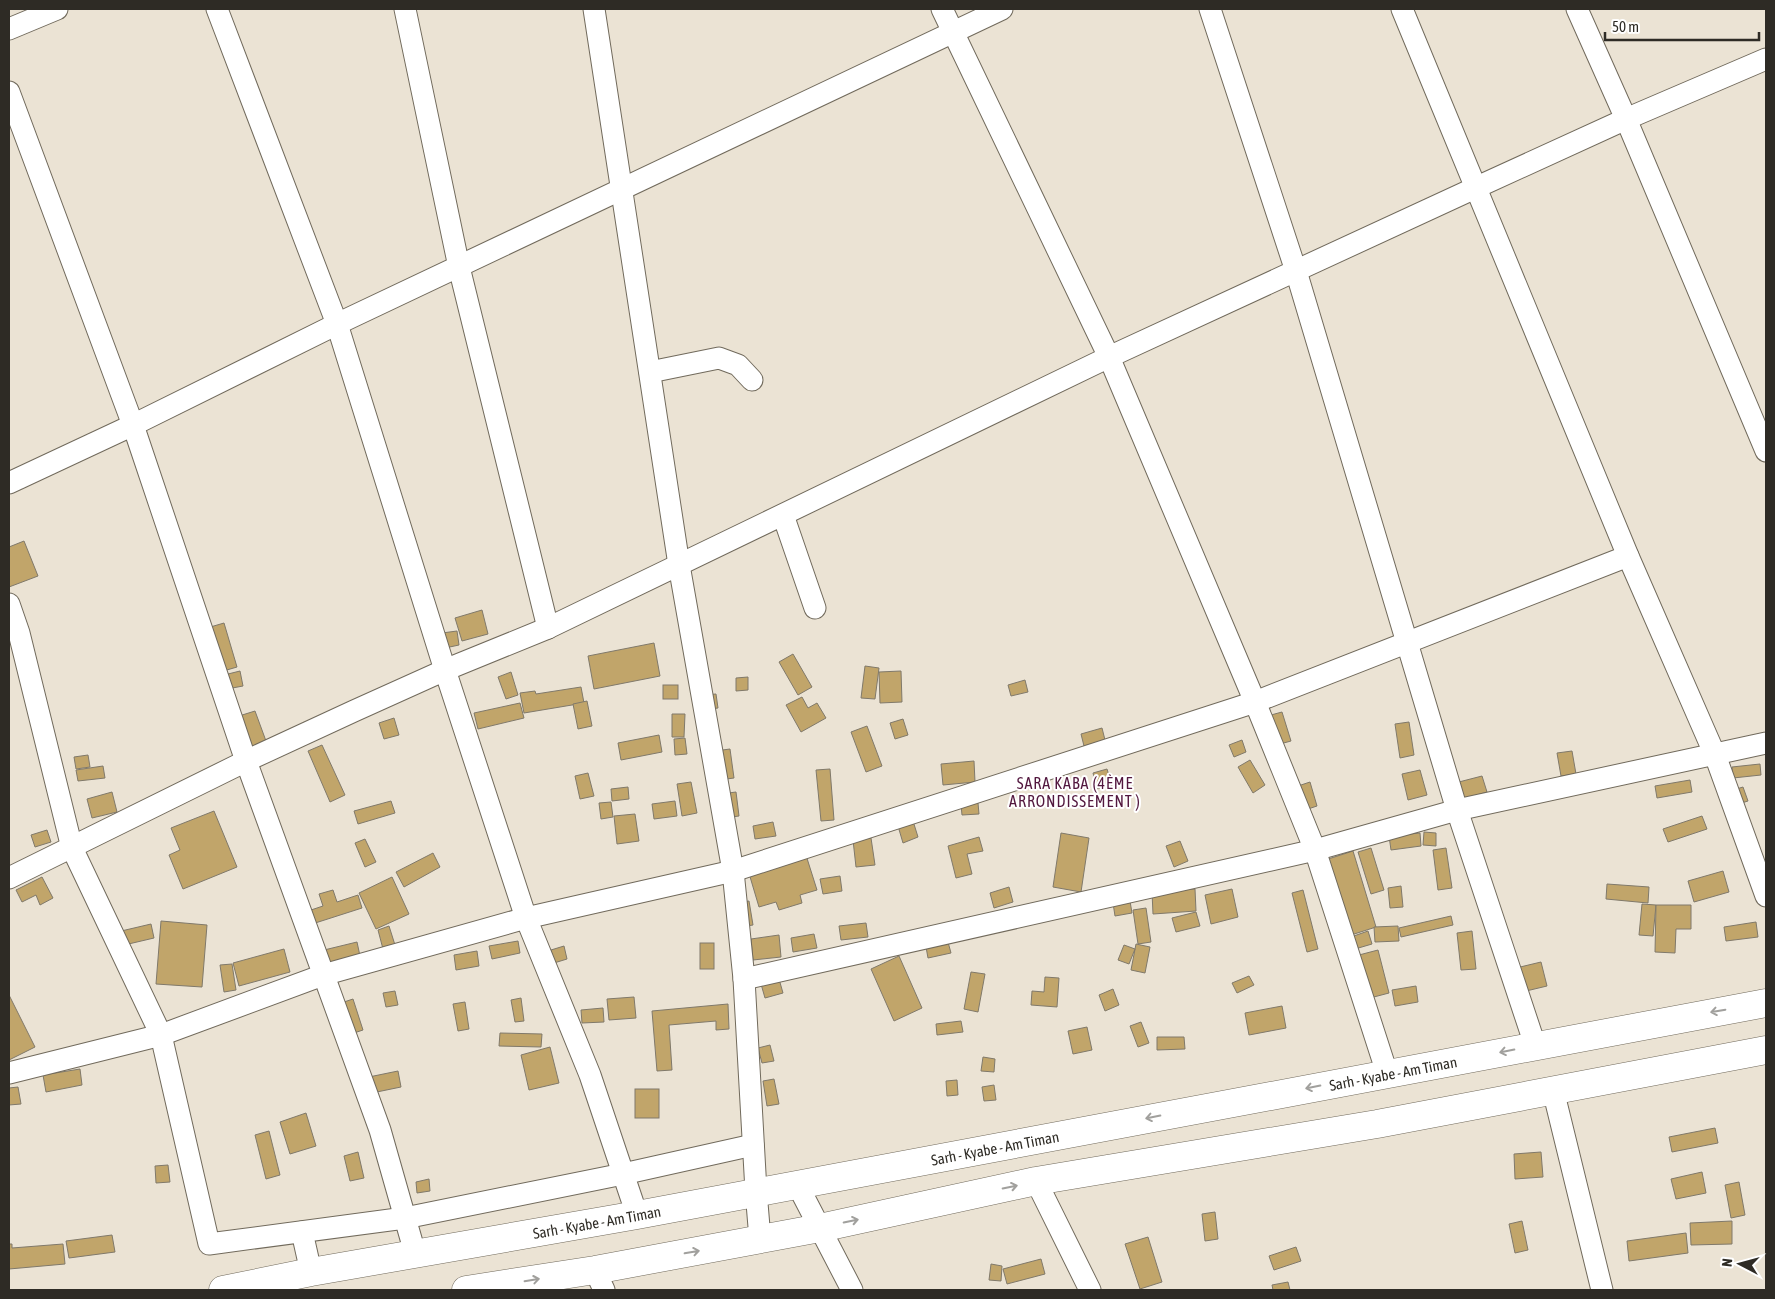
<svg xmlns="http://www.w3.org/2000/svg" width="1775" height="1299" viewBox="0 0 1775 1299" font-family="'Asap Condensed',sans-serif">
<rect width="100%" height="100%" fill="#ebe3d4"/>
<g fill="#c1a56a" stroke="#80796a">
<polygon points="24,541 38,576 9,587 9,547"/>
<polygon points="482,610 488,634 462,641 455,618"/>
<polygon points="224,623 237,667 220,672 207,628"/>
<polygon points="457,631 459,645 445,648 442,633"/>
<polygon points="654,643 660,676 594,689 588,656"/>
<polygon points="793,654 812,687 798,695 779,662"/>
<polygon points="865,666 879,668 875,699 861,698"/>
<polygon points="240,671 243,686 227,689 224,675"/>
<polygon points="901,671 902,702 880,703 879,672"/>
<polygon points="511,672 518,695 506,699 498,677"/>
<polygon points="748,677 748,690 736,691 736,678"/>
<polygon points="1025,680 1028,692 1011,696 1008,685"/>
<rect x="663" y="685" width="15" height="14"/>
<polygon points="581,687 584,703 524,713 520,693 535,691 536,694"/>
<polygon points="716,694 718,708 705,710 703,695"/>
<polygon points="802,697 808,708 817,703 826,718 801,732 786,705"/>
<polygon points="587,701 592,726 578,729 573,704"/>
<polygon points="520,703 524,718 478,729 474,713"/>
<polygon points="255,711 266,741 249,747 239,716"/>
<polygon points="1282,712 1291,741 1280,744 1271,715"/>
<polygon points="672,714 685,714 684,737 672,737"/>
<polygon points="394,718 399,735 384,739 379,723"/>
<polygon points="903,719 908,735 895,739 890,723"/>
<polygon points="1409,722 1414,755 1400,758 1395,724"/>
<polygon points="867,726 882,766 866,772 851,732"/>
<polygon points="1102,728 1105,740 1084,746 1081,734"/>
<polygon points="659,735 662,752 621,760 618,743"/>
<polygon points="685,738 687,754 675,755 674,739"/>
<polygon points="1242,740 1246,752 1234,757 1229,745"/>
<polygon points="322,745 345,795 330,802 308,751"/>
<polygon points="730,749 734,778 719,780 715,751"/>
<polygon points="1572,751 1576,774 1561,776 1557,753"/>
<polygon points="88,755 90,767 76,769 74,757"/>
<polygon points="1250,760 1265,785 1253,793 1238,767"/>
<polygon points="974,761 975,782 943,785 941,764"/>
<polygon points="1760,764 1761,775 1733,778 1732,767"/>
<polygon points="103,766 105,778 78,781 76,770"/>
<polygon points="830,769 834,820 821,821 816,770"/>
<polygon points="1107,769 1112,785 1097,789 1093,773"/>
<polygon points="1420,770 1427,795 1408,800 1402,774"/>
<polygon points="588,773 594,796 580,799 575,776"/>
<polygon points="1482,776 1487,792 1459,800 1455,783"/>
<polygon points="1690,780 1692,792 1657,798 1655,786"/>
<polygon points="691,782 697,813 682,816 677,784"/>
<polygon points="1310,782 1317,806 1305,810 1298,786"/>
<polygon points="628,787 629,799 612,801 611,789"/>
<polygon points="1743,787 1748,801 1735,805 1730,791"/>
<polygon points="112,792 117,812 92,818 87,799"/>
<polygon points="736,792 739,816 724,818 721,794"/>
<polygon points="391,801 395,813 358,824 354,811"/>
<polygon points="675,801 677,816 654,819 652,804"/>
<polygon points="611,802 613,817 601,819 599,803"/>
<polygon points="978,803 979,814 962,815 961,805"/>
<polygon points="214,811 237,867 183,889 169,855 180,850 171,828"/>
<polygon points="635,814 639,841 617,844 614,816"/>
<polygon points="1702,816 1707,829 1668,842 1663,829"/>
<polygon points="913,821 918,837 903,843 898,826"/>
<polygon points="773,822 776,836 755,839 753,826"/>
<polygon points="47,830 51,842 35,847 31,835"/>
<polygon points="1424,832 1436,833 1436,846 1423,845"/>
<polygon points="1061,833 1089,838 1081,892 1053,887"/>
<polygon points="1420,833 1421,846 1391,850 1389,836"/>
<polygon points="979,837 983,851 967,854 972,874 956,878 948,846"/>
<polygon points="871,838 875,865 856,867 853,840"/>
<polygon points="365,839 376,862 365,867 355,843"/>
<polygon points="1180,841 1188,861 1174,867 1166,846"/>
<polygon points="1371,848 1384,890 1371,894 1358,852"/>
<polygon points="1446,848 1452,888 1438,890 1433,850"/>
<polygon points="1353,851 1376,927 1345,937 1322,861"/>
<polygon points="805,852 817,890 800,895 802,903 779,910 776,902 759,907 748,870"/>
<polygon points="433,853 440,867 404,887 396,872"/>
<polygon points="1723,871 1729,892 1694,902 1688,881"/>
<polygon points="840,876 842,891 823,894 820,879"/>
<polygon points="42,877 53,898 40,905 36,895 22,902 16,890"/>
<polygon points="392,877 409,914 376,929 359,893"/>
<polygon points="1607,884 1649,887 1648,903 1606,899"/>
<polygon points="1401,886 1403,907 1390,908 1388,888"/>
<polygon points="1009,887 1013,902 994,908 990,893"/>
<polygon points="1195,889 1196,911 1153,914 1152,892"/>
<polygon points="1232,889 1238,917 1211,924 1205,895"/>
<polygon points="333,890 337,902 358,895 362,908 309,925 305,912 323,906 319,894"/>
<polygon points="1303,890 1318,949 1307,952 1292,893"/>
<polygon points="749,901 753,925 740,927 737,903"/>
<polygon points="1130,901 1132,913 1115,916 1113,903"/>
<polygon points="1642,904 1656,905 1653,936 1639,935"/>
<polygon points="1656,905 1691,905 1691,929 1676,929 1675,953 1655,952"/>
<polygon points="1146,908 1151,942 1138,944 1133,910"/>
<polygon points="1196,912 1200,926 1176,932 1172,918"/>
<polygon points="1451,916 1453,925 1401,937 1399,928"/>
<polygon points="161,921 207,925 202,987 156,984"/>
<polygon points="1756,922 1758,937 1726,941 1724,927"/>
<polygon points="866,923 868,937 841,940 839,926"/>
<polygon points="151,924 154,938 120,946 117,932"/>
<polygon points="389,926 395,945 383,949 378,930"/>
<polygon points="1398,926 1399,941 1375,942 1374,927"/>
<polygon points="1368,931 1372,944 1355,949 1351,937"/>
<polygon points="1472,931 1476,969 1461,970 1457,933"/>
<polygon points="814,934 817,948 793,952 791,938"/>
<polygon points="779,935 781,957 753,960 751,939"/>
<polygon points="518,941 520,953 492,959 489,946"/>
<polygon points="357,942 360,956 324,965 320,951"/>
<polygon points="948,942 951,953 928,958 926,947"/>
<rect x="700" y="943" width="14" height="26"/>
<polygon points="1136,944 1150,947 1145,973 1131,970"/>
<polygon points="1124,945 1135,949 1129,964 1118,960"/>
<polygon points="564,946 567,959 554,963 551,950"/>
<polygon points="284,949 290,972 239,986 233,963"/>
<polygon points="1378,950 1389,993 1370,998 1359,955"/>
<polygon points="477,951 479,966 456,970 454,955"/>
<polygon points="899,956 922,1008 894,1021 871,969"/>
<polygon points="1541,962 1547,986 1522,992 1516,968"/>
<polygon points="232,964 236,990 224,992 220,965"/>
<polygon points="971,972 985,974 978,1012 964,1009"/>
<polygon points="1249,976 1254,985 1237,993 1232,983"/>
<polygon points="1045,977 1059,978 1057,1007 1031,1005 1032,991 1044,992"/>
<polygon points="779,979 783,993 765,998 761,984"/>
<polygon points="1416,986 1418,1002 1395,1006 1392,990"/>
<polygon points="1113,989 1119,1005 1105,1011 1099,995"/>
<polygon points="395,991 398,1005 386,1007 383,993"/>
<polygon points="9,995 35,1047 9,1060"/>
<polygon points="634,997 636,1018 609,1020 607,999"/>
<polygon points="521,998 524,1021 515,1022 511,1000"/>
<polygon points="353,999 363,1030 348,1035 338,1004"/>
<polygon points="465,1002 469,1029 458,1031 453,1004"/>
<polygon points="728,1004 729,1029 716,1030 716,1021 669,1025 672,1070 657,1071 652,1011"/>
<polygon points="1282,1006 1286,1028 1249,1035 1245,1013"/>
<polygon points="603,1008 604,1022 582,1023 581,1010"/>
<polygon points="961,1021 963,1032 937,1035 936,1024"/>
<polygon points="1141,1022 1149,1043 1138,1047 1130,1026"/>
<polygon points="1087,1027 1092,1050 1073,1054 1068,1031"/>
<polygon points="500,1033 542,1034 541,1047 499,1046"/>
<polygon points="1157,1037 1184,1037 1185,1049 1157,1050"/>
<polygon points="770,1045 774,1061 762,1063 758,1048"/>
<polygon points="550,1047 559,1083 529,1090 521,1055"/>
<polygon points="983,1057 995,1059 994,1072 981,1071"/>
<polygon points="80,1069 82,1085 46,1092 43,1075"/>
<polygon points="398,1071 401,1087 367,1094 364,1078"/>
<polygon points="774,1079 779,1104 767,1106 763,1081"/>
<polygon points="957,1080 958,1095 947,1096 946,1081"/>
<polygon points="994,1085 996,1100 984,1101 982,1087"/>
<polygon points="18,1087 21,1104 9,1105 9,1088"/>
<rect x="635" y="1089" width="24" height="29"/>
<polygon points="306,1113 316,1146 290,1154 280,1122"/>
<polygon points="1715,1128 1718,1143 1672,1152 1669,1137"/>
<polygon points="269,1131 280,1175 266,1179 255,1135"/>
<polygon points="358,1152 364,1178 350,1181 344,1156"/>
<polygon points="1541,1152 1543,1177 1515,1179 1514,1154"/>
<polygon points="168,1165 170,1182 156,1183 155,1166"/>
<polygon points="1702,1172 1706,1193 1676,1199 1671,1179"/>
<polygon points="429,1179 430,1191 417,1193 416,1182"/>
<polygon points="1739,1182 1745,1215 1731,1218 1725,1185"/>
<polygon points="1215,1212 1218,1239 1205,1241 1202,1214"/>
<polygon points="1522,1221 1528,1250 1515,1253 1509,1224"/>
<polygon points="1732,1221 1732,1244 1691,1245 1690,1223"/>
<polygon points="1686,1233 1688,1253 1629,1261 1627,1241"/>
<polygon points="112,1235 115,1252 69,1258 66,1241"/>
<polygon points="1148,1237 1162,1282 1140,1289 1125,1244"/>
<polygon points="9,1244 12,1244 12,1248 63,1244 65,1264 9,1269"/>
<polygon points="1296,1247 1301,1261 1274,1270 1269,1256"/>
<polygon points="1041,1259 1045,1274 1007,1284 1003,1269"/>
<polygon points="991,1264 1002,1266 1001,1281 989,1280"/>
<polygon points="1288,1282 1290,1290 1273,1290 1272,1285"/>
</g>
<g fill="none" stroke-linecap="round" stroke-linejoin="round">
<defs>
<g id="minor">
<polyline points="217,9 337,324 445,670 526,918 590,1075 637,1215"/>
<polyline points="405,9 459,267 548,628"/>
<polyline points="594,9 679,565 733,871 744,979 756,1191 760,1239"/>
<polyline points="942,9 1109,357 1255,702 1315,850 1387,1073"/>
<polyline points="1210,9 1296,271 1457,810 1535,1045"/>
<polyline points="1402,9 1628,556 1715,755 1766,896"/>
<polyline points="1577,9 1626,119 1766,451"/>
<polyline points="9,29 57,9"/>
<polyline points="9,92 133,425 246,761 380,1130 415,1253"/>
<polyline points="650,372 719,358 738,365 752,380"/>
<polyline points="9,483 133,425 337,324 1002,9"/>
<polyline points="783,515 815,608"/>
<polyline points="9,604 19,633 72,848 161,1035 209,1244 405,1218 623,1174 753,1145"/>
<polyline points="9,878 246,761 354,711 445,670 548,628 1109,357 1475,188 1626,119 1766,59"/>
<polyline points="744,979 1315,850 1457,810 1766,743"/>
<polyline points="9,1073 161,1035 323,975 526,918 733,871 1255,702 1628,556"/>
<polyline points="1553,1090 1602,1290"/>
<polyline points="1036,1181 1090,1290"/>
<polyline points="797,1184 852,1290"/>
<polyline points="302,1232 311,1272"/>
<polyline points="595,1270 604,1290"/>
</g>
<g id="highway">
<path id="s1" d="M223 1290 311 1272 637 1215 1766 1003"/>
<polyline points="466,1290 595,1270 820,1228 1036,1181 1377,1124 1766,1050"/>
</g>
</defs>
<use href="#minor" stroke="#716a5c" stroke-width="23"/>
<use href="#highway" stroke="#716a5c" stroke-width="29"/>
<use href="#minor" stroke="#fff" stroke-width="21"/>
<use href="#highway" stroke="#fff" stroke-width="28"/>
</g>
<defs><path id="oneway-shaft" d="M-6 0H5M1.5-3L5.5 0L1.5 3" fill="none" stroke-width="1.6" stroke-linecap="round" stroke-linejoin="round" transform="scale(1.25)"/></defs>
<g stroke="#a1a09d">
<use href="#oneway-shaft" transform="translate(1718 1011) rotate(170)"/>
<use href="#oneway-shaft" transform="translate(1507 1051) rotate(169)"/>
<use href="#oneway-shaft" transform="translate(1313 1087) rotate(169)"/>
<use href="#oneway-shaft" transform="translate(1153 1117) rotate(169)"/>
<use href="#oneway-shaft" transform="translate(1010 1187) rotate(-12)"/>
<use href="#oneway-shaft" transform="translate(851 1221) rotate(-12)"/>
<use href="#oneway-shaft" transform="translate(692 1252) rotate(-10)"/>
<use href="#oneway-shaft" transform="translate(532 1280) rotate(-9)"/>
</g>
<g text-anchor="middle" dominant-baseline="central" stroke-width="4" stroke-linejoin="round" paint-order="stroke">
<g font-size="15" fill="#2e2b25" stroke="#fff">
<text stroke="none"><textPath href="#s1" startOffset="1190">Sarh - Kyabe - Am Timan</textPath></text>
<text stroke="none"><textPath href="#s1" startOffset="785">Sarh - Kyabe - Am Timan</textPath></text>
<text stroke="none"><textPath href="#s1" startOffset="380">Sarh - Kyabe - Am Timan</textPath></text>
</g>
<g font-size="16" letter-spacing="1" fill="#52173e" stroke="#fff">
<text x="1075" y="783">SARA KABA (4ÈME<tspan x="1075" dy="18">ARRONDISSEMENT )</tspan></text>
</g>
</g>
<rect width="1775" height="1299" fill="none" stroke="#2e2b25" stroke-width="20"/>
<g transform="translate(1740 1264) rotate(276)" stroke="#ffffff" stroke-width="4" paint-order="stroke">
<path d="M0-4L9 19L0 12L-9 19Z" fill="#2e2b25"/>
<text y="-8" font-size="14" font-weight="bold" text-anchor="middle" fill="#2e2b25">N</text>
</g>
<path d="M1605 32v8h154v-8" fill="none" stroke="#2e2b25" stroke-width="2.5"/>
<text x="1612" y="32" font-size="15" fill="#2e2b25" stroke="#ffffff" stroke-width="4" paint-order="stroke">50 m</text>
</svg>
